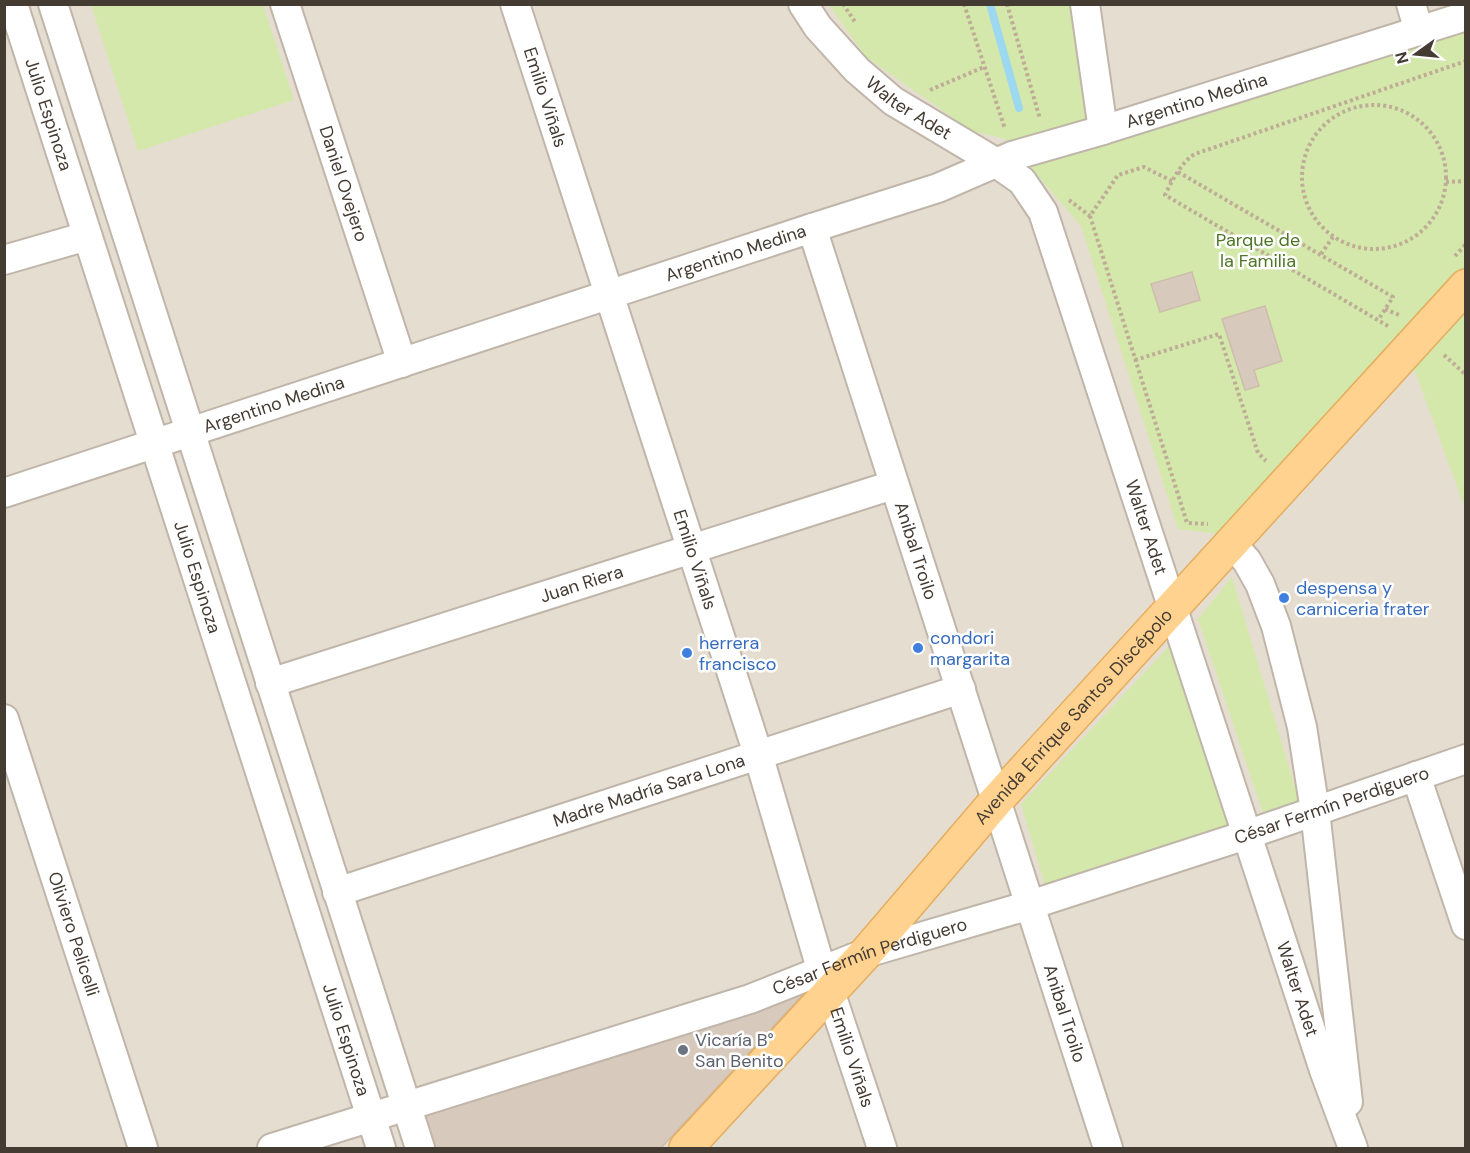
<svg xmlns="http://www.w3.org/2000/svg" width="1470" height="1153" viewBox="0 0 1470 1153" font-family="'DM Sans',sans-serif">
<rect width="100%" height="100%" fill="#f2ece3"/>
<rect fill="#e6ddd1" x="5" y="5" width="1460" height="1143"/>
<g fill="#d3e8aa">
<polygon points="91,5 263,5 294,100 138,151"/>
<polygon points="829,5 1085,5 1103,129 1465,16 1465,508 1401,333 1218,534 1178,529 1081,226 1006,139 972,131 866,57"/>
<polygon points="1232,577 1301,807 1265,819 1198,619"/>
<polygon points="1175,640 1240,833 1047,892 1021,804"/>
</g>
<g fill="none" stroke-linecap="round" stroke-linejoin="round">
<polyline stroke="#9dd8f1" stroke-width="8" points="990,4 1019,108"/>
</g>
<g fill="#d7c9bb" stroke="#cebdac" stroke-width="1.5">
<polygon points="1192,272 1200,300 1160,312 1151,284"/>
<polygon points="1265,306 1282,361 1254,370 1259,386 1245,390 1222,319"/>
<polygon points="809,988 661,1148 432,1148 419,1112"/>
</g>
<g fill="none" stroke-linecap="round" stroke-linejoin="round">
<defs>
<g id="minor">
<path id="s1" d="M13 4 381 1148"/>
<polyline points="53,4 420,1148"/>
<path id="s2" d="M285 4 402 363"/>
<path id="s3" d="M515 4 758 754 822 972 830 991 882 1148"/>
<path id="s4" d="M803 4 818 27 857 70 893 101 995 162 1022 181 1043 212 1324 1070 1353 1148"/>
<polyline points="1085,4 1103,130"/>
<polyline points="1411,4 1419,31"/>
<path id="s5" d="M812 228 1108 1148"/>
<polyline points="4,260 87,236"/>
<path id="s6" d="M4 493 812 228 938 188 1012 156 1103 130 1466 16"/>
<polyline points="1231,543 1247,561 1260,584 1276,626 1302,727 1315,811 1348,1102"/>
<path id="s7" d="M270 683 893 485"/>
<path id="s8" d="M4 719 143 1148"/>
<polyline points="1416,776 1466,925"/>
<path id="s9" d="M337 892 961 689"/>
<path id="s10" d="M272 1148 750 999 866 953 1030 905 1249 834 1466 759"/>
</g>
<g id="major">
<path id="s11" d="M686 1148 866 953 996 801 1466 286"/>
</g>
</defs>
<use href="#minor" stroke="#c0b5a9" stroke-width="32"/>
<use href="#major" stroke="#e5ad5e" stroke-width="36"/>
<g stroke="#bfac97" stroke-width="4" stroke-dasharray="3 3" stroke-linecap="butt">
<polyline points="843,4 855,22"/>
<polyline points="964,4 1005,129"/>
<polyline points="1007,4 1040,119"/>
<polyline points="930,90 984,67"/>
<circle cx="1374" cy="177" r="72"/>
<polyline points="1178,172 1393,297 1378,320"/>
<polyline points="1172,181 1144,167 1118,175 1090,216 1187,523 1208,524"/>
<polyline points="1446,182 1466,181"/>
<polyline points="1069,200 1090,216"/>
<polyline points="1321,254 1333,237"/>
<polyline points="1455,256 1466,244"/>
<polyline points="1385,309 1399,315"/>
<path d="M1388 326 1165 195C1172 181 1181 162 1195 154L1466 61"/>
<polyline points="1444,355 1466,375"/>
<polyline points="1135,360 1219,334 1258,453 1266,461"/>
</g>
<use href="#minor" stroke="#fff" stroke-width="28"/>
<use href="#major" stroke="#ffd28f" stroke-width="33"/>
</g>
<g fill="#3f7fe0" stroke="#fff" stroke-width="2">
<circle cx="1284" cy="598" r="6"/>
<circle cx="918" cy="648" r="6"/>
<circle cx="687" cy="653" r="6"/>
</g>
<circle fill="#6b7280" stroke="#fff" stroke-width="2" cx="683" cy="1050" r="6"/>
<g text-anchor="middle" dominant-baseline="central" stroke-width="5" stroke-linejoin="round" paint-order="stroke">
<g font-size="18" fill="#443b33" stroke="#fff">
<text stroke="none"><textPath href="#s3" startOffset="98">Emilio Viñals</textPath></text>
<text stroke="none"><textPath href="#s6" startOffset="1256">Argentino Medina</textPath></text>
<text stroke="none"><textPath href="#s4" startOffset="150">Walter Adet</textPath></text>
<text stroke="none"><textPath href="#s1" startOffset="116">Julio Espinoza</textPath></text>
<text stroke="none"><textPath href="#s2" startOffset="189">Daniel Ovejero</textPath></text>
<text stroke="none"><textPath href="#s6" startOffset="770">Argentino Medina</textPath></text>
<text stroke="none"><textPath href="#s6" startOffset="284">Argentino Medina</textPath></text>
<text stroke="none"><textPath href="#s4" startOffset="654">Walter Adet</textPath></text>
<text stroke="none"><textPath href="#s5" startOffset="339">Anibal Troilo</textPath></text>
<text stroke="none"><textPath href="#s3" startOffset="584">Emilio Viñals</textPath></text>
<text stroke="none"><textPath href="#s1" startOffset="602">Julio Espinoza</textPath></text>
<text stroke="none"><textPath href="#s7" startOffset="327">Juan Riera</textPath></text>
<text stroke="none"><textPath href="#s11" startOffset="580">Avenida Enrique Santos Discépolo</textPath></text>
<text stroke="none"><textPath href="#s9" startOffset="328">Madre Madría Sara Lona</textPath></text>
<text stroke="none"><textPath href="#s10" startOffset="1114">César Fermín Perdiguero</textPath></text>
<text stroke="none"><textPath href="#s8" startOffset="226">Oliviero Pelicelli</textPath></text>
<text stroke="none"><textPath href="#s10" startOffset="628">César Fermín Perdiguero</textPath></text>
<text stroke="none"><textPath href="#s4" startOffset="1140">Walter Adet</textPath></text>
<text stroke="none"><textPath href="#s5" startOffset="825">Anibal Troilo</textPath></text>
<text stroke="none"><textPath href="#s1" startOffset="1088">Julio Espinoza</textPath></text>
<text stroke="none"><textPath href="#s3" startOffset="1106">Emilio Viñals</textPath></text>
</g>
<g font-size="18" fill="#4e7626" stroke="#fff">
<text x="1258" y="240">Parque de<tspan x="1258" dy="21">la Familia</tspan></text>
</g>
<g font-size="18" fill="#366cbe" stroke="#fff" text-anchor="start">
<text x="1296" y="588">despensa y<tspan x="1296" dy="21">carniceria frater</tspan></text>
<text x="930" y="638">condori<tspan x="930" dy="21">margarita</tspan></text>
<text x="699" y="643">herrera<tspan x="699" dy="21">francisco</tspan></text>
</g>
<g font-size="18" fill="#5b616d" stroke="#fff" text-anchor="start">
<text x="695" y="1040">Vicaría B°<tspan x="695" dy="21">San Benito</tspan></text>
</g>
</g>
<rect width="1470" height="1153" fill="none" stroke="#443b33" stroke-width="12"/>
<g transform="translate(1416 54) rotate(255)" stroke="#ffffff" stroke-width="4.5" paint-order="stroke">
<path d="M0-4.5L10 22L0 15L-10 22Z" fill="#443b33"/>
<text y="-9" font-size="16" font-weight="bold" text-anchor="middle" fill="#443b33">N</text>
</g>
</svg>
